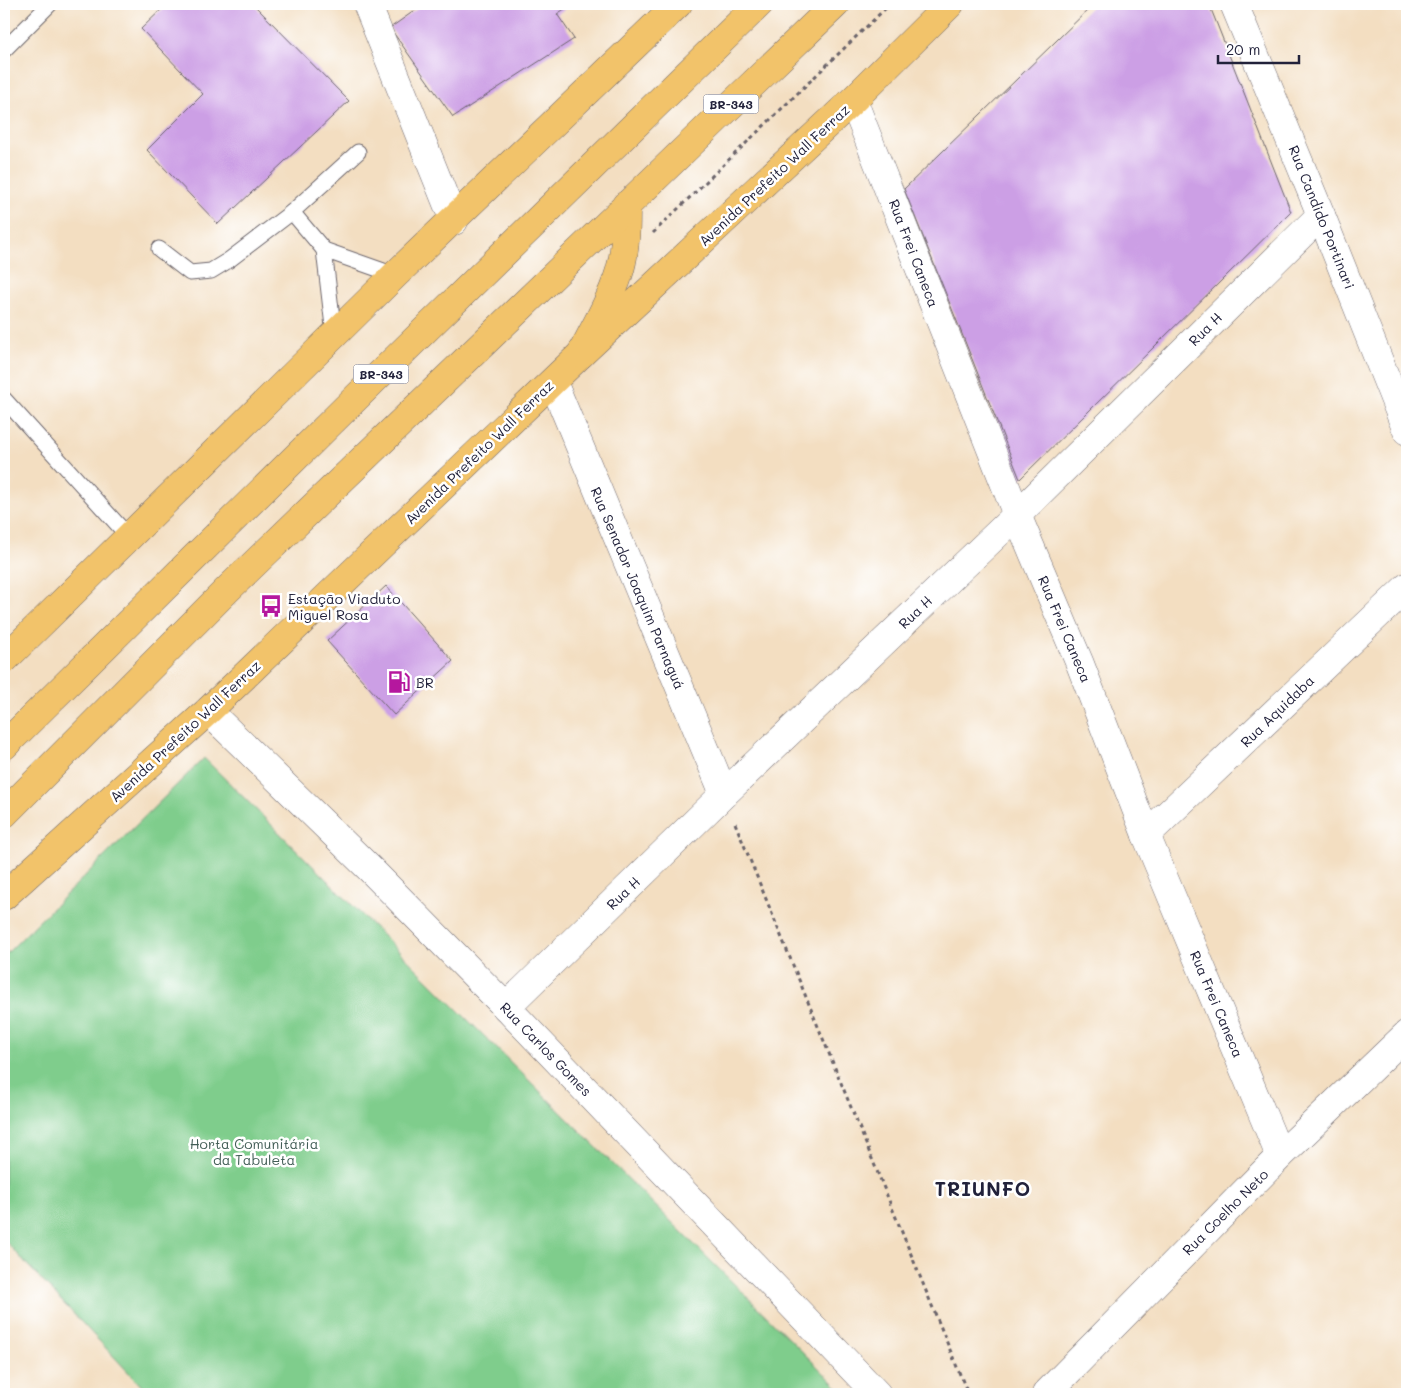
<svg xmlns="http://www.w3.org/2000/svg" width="1411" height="1398" viewBox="0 0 1411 1398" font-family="Mali,sans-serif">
<rect width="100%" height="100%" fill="#fff"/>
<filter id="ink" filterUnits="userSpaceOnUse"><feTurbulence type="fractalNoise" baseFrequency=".02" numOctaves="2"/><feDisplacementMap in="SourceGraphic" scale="10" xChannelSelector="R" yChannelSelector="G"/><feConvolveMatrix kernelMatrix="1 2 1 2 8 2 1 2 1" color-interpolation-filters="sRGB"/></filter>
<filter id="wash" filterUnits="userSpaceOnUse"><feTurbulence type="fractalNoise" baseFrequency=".0096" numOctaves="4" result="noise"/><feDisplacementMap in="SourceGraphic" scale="20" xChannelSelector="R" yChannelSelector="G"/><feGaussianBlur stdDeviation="1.12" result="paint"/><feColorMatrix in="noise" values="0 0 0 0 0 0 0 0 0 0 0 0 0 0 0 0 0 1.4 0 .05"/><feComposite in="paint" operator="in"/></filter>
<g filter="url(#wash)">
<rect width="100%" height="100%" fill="#f3dec1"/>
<polygon fill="#7fcd8c" stroke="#507864" points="204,758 845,1394 149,1394 4,1240 4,956"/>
<g id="blocks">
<g fill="#cc9fe5">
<polygon points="167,4 253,4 349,101 218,224 147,150 203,94 141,29"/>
<polygon points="424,4 572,4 557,14 574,39 453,117 390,28"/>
<polygon points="1094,4 1209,4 1291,212 1020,479 904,189"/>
<polygon points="386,586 453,661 394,715 327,641"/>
</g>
</g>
</g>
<g filter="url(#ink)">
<use href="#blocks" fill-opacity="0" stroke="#6b646a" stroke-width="1"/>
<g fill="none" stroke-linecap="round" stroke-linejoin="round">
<defs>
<g id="service">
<polyline points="4,50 50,4"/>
<polyline points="292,212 324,250 395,275"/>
<polyline points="159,249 190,273 211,271 229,260 292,212 358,152"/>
<polyline points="324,250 334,335"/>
<polyline points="4,399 129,537"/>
</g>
<g id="minor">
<polyline points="367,4 454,221"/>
<polyline points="1234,4 1321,215 1407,431"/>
<polyline points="853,100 1017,515 1080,664 1146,835 1280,1156"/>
<polyline points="553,382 724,794"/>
<polyline points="208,711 371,870 506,1007 877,1394"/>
<polyline points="1146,835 1407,587"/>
<polyline points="506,1007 724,794 1017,515 1321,215"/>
<polyline points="1046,1394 1280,1156 1407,1034"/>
</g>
<g id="primary">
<polyline points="4,660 395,275 678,4"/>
<polyline points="4,896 208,711 581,354 853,100 950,4"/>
</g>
<g id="trunk">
<path d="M581 354C595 327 616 291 622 262 626 243 626 224 626 205"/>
<polyline points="4,746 376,378 759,4"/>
<polyline points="4,814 228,589 836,4"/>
</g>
</defs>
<use href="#service" stroke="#6b646a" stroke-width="17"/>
<use href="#minor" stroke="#6b646a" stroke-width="29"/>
<use href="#primary" stroke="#6b646a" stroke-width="29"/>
<use href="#trunk" stroke="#6b646a" stroke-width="29"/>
<g stroke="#6b646a" stroke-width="3" stroke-dasharray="4 4" stroke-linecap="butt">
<polyline points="653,233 890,4"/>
<polyline points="735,823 968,1394"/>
</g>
<use href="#service" stroke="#fff" stroke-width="15"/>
<use href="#minor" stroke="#fff" stroke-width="28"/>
<use href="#primary" stroke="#f2c36a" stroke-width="28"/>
<use href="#trunk" stroke="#f2c36a" stroke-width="28"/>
</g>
</g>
<defs>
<symbol id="bus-bare" viewBox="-9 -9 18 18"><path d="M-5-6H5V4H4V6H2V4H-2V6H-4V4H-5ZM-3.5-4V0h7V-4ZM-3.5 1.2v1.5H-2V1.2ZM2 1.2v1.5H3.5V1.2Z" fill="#b5179e" stroke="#fff" stroke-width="2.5" paint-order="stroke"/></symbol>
<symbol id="fuel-bare" viewBox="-9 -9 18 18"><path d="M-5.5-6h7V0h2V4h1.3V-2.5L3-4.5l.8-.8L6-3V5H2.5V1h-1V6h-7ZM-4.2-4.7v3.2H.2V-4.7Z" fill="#b5179e" stroke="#fff" stroke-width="2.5" paint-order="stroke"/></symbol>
</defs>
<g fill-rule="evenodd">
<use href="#bus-bare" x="255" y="590" width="32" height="32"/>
<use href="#fuel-bare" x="383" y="666" width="32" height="32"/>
</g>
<g text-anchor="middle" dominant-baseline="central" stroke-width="5" stroke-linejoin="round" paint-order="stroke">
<g fill="#fff" stroke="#646476" stroke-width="1">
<rect x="703.5" y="94.5" width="55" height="19" rx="4"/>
<rect x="353.5" y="364.5" width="55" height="19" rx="4"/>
</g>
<g font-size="12" font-weight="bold" fill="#22223b">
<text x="731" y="104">BR-343</text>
<text x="381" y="374">BR-343</text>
</g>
<g font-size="14" fill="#22223b" stroke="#fff">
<text transform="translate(774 175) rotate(-43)">Avenida Prefeito Wall Ferraz</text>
<text transform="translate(1322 217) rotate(68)">Rua Candido Portinari</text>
<text transform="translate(914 253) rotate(69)">Rua Frei Caneca</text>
<text transform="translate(1205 329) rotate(-45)">Rua H</text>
<text transform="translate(479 452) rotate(-44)">Avenida Prefeito Wall Ferraz</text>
<text transform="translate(638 588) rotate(67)">Rua Senador Joaquim Parnaguá</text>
<text transform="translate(915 612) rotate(-44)">Rua H</text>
<text transform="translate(1065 629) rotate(67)">Rua Frei Caneca</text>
<text transform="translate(1277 711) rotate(-44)">Rua Aquidaba</text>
<text transform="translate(185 731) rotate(-43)">Avenida Prefeito Wall Ferraz</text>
<text transform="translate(623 893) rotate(-44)">Rua H</text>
<text transform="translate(1217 1004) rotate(67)">Rua Frei Caneca</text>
<text transform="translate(546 1049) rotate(46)">Rua Carlos Gomes</text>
<text transform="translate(1225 1212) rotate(-45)">Rua Coelho Neto</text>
</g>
<g font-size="14" fill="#22223b" stroke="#fff" text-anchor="start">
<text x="288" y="598">Estação Viaduto<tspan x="288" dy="16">Miguel Rosa</tspan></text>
<text x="416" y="682">BR</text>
</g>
<g font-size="14" fill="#435e57" stroke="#fff">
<text x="254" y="1143">Horta Comunitária<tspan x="254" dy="16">da Tabuleta</tspan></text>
</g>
<g font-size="19" font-weight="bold" letter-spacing="1" fill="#22223b" stroke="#fff">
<text x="983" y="1188">TRIUNFO</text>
</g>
</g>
<rect width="1411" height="1398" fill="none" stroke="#fff" stroke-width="20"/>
<path d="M1218 55v8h81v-8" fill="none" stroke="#22223b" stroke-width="2.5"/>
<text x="1226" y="55" font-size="15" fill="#22223b" stroke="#ffffff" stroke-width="4" paint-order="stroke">20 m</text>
</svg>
